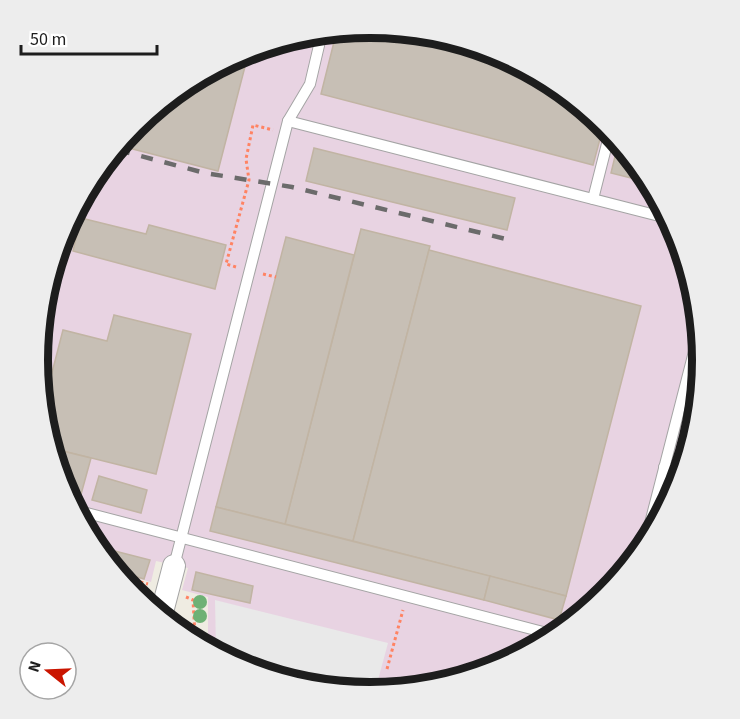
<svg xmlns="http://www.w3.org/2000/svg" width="740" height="719" viewBox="0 0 740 719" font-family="'Source Sans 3',sans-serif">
<rect width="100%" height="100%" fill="#efece2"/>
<polygon fill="#e8d3e2" points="370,27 498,52 605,125 677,233 702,360 677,487 605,595 497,667 370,692 242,667 208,643 208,597 182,590 188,568 156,561 151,582 121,574 63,486 38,359 63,232 135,124 243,52"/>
<polygon fill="#e9e9e9" points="215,600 388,643 375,691 242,667 216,649"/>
<g fill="#c7bfb5" stroke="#c1b4a3" stroke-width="1.5">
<polygon points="370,27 498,52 604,124 593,165 321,94 336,34"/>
<polygon points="249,51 218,171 121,146 135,124 243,52"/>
<polygon points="618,144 643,181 611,173"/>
<polygon points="314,148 515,198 507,230 306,181"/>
<polygon points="81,218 146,234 149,225 226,245 215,289 73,251"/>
<polygon points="361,229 430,246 353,541 285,524"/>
<polygon points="286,237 354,255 285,524 216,507"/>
<polygon points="429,250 641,306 566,596 353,541"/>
<polygon points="114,315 191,334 156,474 55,449 44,391 47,392 63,330 107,341"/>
<polygon points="58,450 91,458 80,498 68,495 63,486"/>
<polygon points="99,476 147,490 141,513 92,500"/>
<polygon points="216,507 490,576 484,600 210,531"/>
<polygon points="103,548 150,560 144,579 120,572"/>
<polygon points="196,572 253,586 250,603 192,590"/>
<polygon points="490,576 566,596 559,620 484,600"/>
</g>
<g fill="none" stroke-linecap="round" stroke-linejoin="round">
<defs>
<g id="service">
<polyline points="288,121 667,218"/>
<polyline points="593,199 610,132"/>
<polyline points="664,467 680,472"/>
<polyline points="79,511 547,633"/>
<polyline points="648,531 698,336"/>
<polyline points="174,566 288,121 310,84 321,37"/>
</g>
<polyline id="minor" points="162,612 174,566"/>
</defs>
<use href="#service" stroke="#a4a4a4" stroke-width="12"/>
<use href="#minor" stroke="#a4a4a4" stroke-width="24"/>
<g stroke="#ff8363" stroke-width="3" stroke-dasharray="3 3" stroke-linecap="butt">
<polyline points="236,267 226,264 249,180 246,159 253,125 273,130"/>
<polyline points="263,274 276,277"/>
<polyline points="123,577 148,584"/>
<polyline points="186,597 193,600 195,635"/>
<polyline points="387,669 403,610"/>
</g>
<use href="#service" stroke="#fff" stroke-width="10"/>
<use href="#minor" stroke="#fff" stroke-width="22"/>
<polyline stroke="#6b6b6b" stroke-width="4.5" stroke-dasharray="12 12" stroke-linecap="butt" points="118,150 205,173 292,187 506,239"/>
</g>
<g fill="#6eb175">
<circle cx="200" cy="602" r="7"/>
<circle cx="200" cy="616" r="7"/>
</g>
<path d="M0 0H740V719H0ZM48 360a322 322 0 1 1 644 0a322 322 0 1 1-644 0Z" fill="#ededed" fill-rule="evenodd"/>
<path fill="none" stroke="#1d1d1d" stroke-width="8" d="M48 360a322 322 0 1 1 644 0a322 322 0 1 1-644 0Z"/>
<g transform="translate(48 671) rotate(288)"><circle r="28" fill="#ffffff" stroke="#a5a5a5" stroke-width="1.5"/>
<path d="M0-4.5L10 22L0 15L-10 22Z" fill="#ca1500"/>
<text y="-9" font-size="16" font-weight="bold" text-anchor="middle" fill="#1d1d1d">N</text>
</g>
<path d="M21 45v9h136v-9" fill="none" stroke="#1d1d1d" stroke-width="3"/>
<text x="30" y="45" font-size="18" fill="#1d1d1d" stroke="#ffffff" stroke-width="4.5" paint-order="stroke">50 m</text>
</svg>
